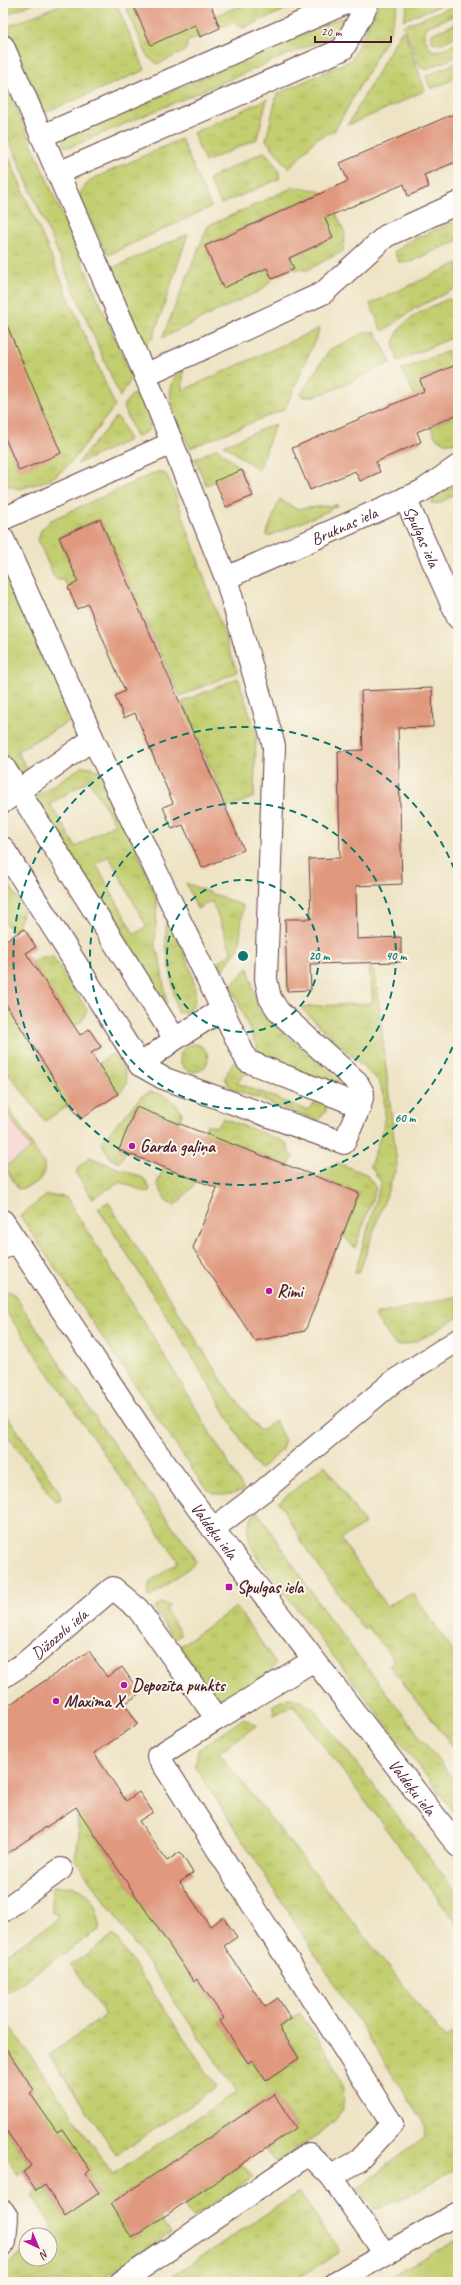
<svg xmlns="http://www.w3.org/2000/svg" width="461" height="2285" viewBox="0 0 461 2285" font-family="Caveat,sans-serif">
<defs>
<pattern id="grass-tufts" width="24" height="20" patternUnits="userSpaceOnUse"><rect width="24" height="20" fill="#c2ce70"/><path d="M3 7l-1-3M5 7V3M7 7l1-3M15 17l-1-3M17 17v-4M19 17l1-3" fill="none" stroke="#a8b061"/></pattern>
<pattern id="garden-dots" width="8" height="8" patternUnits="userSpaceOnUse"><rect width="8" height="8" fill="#c2ce70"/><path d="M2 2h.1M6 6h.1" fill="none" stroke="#a8b061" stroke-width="1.8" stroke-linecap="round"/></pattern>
</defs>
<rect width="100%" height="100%" fill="#fbf7ec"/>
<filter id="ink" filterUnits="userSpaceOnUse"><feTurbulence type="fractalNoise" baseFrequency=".025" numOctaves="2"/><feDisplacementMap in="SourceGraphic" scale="8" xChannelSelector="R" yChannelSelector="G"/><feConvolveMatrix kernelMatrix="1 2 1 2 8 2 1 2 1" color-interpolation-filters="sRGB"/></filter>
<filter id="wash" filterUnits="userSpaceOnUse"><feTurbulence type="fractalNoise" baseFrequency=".012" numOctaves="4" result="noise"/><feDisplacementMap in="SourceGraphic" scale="16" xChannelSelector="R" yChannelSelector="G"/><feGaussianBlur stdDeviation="0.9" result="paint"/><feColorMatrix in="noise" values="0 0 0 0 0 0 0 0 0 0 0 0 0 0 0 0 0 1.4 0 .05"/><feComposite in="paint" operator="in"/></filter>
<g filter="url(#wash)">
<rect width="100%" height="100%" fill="#eee4c5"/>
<polygon fill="#f7d0ce" points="3,1106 31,1149 5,1167 3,1164"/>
<g fill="url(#grass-tufts)" stroke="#86764e" fill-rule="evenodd">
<polygon points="3,3 34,3 3,16"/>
<polygon points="64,3 116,3 145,70 44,113 7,27"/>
<polygon points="124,3 133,3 151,44 195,25 200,37 188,41 186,49 183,52 158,64 148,57"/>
<polygon points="247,3 296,3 296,5 243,28 233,22 220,28 215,16"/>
<polygon points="382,3 398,3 389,34 335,130 316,139 289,169 266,140 277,94 351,60 378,6"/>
<polygon points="408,3 447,3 403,20"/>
<polygon points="458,4 458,14 426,27 424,37 431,50 438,51 458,43 458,56 427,69 421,68 403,26"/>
<polygon points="340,18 346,20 348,26 341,32 70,147 64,146 63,141 64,138"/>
<polygon points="458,23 458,36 439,44 431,41 430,38 433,33"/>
<polygon points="401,31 404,31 425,90 395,105 348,125"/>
<polygon points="458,62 458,77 431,89 426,76"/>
<polygon points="3,77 132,378 120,397 3,126"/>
<polygon points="267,99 257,139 205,162 193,133"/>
<polygon points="181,139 211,207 108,255 80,199 81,192 90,180"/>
<polygon points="3,144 115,406 73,460 58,474 49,480 20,489 5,485 3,482 3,433 19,471 3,316"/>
<path d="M263 152 266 153C272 161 281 169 279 179L221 204 209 181 210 178Z"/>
<polygon points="294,187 317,190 328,195 345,233 343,251 307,270 294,269 289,258 333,238 315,196 205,245 223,287 267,268 272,279 263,289 162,338 208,226"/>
<polygon points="458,220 458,240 410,262 399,262 394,252 407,242"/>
<polygon points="188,234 153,338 147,344 143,342 112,268"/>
<polygon points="458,263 458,287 414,309 384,331 381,329 370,304"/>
<path d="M448 299 458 302V335L398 361C396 355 393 349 394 343 397 321 429 307 448 299Z"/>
<path d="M320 328 285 409 190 448C179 424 156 389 183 368V390Z"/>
<path d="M366 332H375L391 362C371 371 323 399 303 397L301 394 329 350Z"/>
<polygon points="458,347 458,364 420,380 438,423 458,414 458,442 446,443 436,438 402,370"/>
<polygon points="133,394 143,402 151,426 147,431 136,437 123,405"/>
<polygon points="116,417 120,420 129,440 77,464"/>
<polygon points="275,424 259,470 224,445"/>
<polygon points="217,448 242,470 206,485 195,459"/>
<polygon points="159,471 167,475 175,494 237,672 180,696 100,519 59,537 78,582 68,587 64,580 57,580 53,575 38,540 41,530 51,520"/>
<polygon points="458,483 458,493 439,503 432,504 433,497"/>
<polygon points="280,499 296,509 338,505 328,511 269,536 266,535"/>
<polygon points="3,555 78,715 80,740 70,721 17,751 29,772 18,773 3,749"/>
<polygon points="238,678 256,733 254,797 228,808 182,702"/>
<path d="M83 766 92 767 100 772 138 852 157 900 155 946 159 955 167 1004 35 797ZM89 780 115 823 76 847 50 804ZM109 856 147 927 134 934 96 864Z"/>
<polygon points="3,876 24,907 18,928 12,932 3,918"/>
<polygon points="186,883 243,906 239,947 223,970 218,962 232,953 212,901 197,909"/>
<path d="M166 915C174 932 220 1013 177 1013L166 943Z"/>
<polygon points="41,957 53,957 87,1010 83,1020 74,1027 32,962"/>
<path d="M369 966 375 972 397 1165 359 1273H355L381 1182 370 1166C381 1133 392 1116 379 1082L300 1007 373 1003Z"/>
<polygon points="248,968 259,1012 338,1079 336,1087 263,1061 231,986"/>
<polygon points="3,1000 71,1104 45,1121 3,1066"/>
<circle cx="194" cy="1058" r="14"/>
<path d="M112 1054C122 1060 126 1072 127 1084L118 1094 98 1064Z"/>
<polygon points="233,1062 245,1065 249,1070 237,1083 307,1110 318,1100 325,1102 326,1111 318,1121 230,1088 225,1078"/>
<path d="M150 1092C166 1095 174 1098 182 1113L179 1123 136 1107 119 1150 125 1152 120 1162 111 1159 101 1142 141 1097Z"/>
<path d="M3 1099 44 1164C46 1180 32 1187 18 1189L5 1167 31 1149 3 1106Z"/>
<polygon points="223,1118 285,1142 288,1146 289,1154 293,1156 289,1166 204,1133 207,1124 216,1127"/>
<polygon points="89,1157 143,1178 150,1188 148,1193 121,1182 92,1198 77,1175 77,1169"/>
<polygon points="338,1163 366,1174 376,1188 355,1248 343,1236 359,1193 319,1177 327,1168"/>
<path d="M47 1195 66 1197 158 1345 244 1490C228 1496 216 1499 203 1485L20 1216Z"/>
<polygon points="108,1202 225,1385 260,1431 275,1420 285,1441 281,1451 259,1470 190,1353 98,1208"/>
<polygon points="3,1290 14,1294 100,1425 192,1553 195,1561 193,1565 150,1597 147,1595 149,1583 178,1561 3,1307"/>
<path d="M458 1296V1317C438 1329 419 1344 396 1346L374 1315Z"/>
<polygon points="3,1410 59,1491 61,1499 58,1501 53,1499 3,1429"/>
<polygon points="325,1465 365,1524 341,1539 386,1606 413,1593 458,1659 458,1753 389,1665 394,1660 368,1627 364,1630 307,1550 279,1502"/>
<path d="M257 1511 329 1618 458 1786V1817L259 1560C248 1544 242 1527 257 1511Z"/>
<polygon points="161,1603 170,1606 166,1610 181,1634 175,1640 154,1609"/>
<path d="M236 1607 276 1663C266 1682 241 1697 220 1699L209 1692 180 1646Z"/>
<polygon points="289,1698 303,1701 314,1709 458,1894 458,1925 293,1705 274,1715 273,1705"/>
<polygon points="244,1718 257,1725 219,1753 445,2038 458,2029 458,2167 411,2194 374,2210 357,2189 424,2137 426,2127 195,1766 198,1750"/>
<path d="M75 1806 194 1982 197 1979 224 2018 220 2021 248 2063 252 2060 266 2081 299 2058 279 2027 300 2013C317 2039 367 2095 331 2124 314 2139 293 2150 275 2162L265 2149 296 2127 274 2094 110 2204 132 2238 161 2218 171 2233 97 2282H3V2268L26 2249V2259H50V2235H44L53 2227 32 2195 45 2185 65 2216 99 2193 86 2174 90 2170 62 2129 57 2132 30 2093 34 2090 13 2059 3 2052V2016L113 2175 237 2091 75 1859 79 1834Z"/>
<path d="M52 1887C59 1887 71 1885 77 1888 92 1893 101 1916 99 1930L3 1995V1956L57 1920V1914L52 1913Z"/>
<polygon points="114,1935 217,2087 117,2155 49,2055 106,2015 71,1965"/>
<polygon points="3,2126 31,2166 18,2175 3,2151"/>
<polygon points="242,2164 253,2178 192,2218 183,2204"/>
<polygon points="299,2192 340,2252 292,2282 163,2282"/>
</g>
<polygon fill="#c2ce70" stroke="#86764e" points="458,2239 458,2282 380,2282"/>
<polygon fill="url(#garden-dots)" stroke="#86764e" points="164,1167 199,1181 175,1205 168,1203 157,1184"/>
<g id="blocks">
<g fill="#e0997f">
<polygon points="132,3 210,3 220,28 200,37 195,25 151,45"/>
<polygon points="458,112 458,161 424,175 429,187 408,196 404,184 325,218 333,238 289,258 294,269 272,279 267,268 223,288 205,246 348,181 340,163"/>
<polygon points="3,316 61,453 19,471 3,433"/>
<polygon points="458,364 458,414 417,432 421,442 376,462 380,472 360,481 355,471 310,490 292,448 424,391 420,380"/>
<polygon points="242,470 253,496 226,507 215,481"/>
<polygon points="100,519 244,850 202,868 183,825 172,829 163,807 173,803 135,713 124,718 115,696 125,691 88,604 77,609 68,587 78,582 59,537"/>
<polygon points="432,688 433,727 398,728 402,884 356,886 357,939 401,937 401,962 310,964 311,990 287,991 285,919 311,919 309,859 340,858 338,751 363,750 361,691"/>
<polygon points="24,929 36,947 26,953 80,1035 89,1029 101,1047 91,1053 118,1094 80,1119 3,1000 3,942"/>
<polygon points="136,1107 359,1193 305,1331 255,1341 193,1248 217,1188 119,1150"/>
<polygon points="89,1651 107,1677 122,1667 140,1693 125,1704 138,1724 94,1753 126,1801 139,1792 153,1812 139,1821 167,1861 180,1852 187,1863 193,1873 180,1882 210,1926 223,1917 237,1937 224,1946 265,2007 278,1998 291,2019 279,2027 299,2058 266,2081 252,2060 248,2063 220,2021 224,2018 197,1979 194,1982 76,1807 3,1856 3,1709"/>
<polygon points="3,2044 34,2090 30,2093 57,2132 62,2129 90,2170 86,2174 99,2193 65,2216 45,2185 36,2191 23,2172 31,2166 3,2126"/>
<polygon points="274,2094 296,2128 132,2238 110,2204"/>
</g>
</g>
</g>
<g filter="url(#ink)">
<use href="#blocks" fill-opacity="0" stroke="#633d42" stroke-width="1"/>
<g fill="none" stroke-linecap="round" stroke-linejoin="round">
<defs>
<g id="minor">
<polyline points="3,46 145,375 226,578 265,713 274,746 266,979 270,998 279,1012 357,1082 363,1093 360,1106 344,1143 163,1078 140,1065 3,848"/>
<polyline points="42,136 346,3"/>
<polyline points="58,173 343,49 368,3"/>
<polyline points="145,375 323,293 386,236 458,203"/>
<path id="s1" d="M405 498 458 618"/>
<polyline points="3,519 172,443"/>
<polyline points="3,539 93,739 247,1061 360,1106"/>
<path id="s2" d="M226 578 422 491 458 466"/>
<polyline points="3,766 175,1039 223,1009"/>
<polyline points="3,802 93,739"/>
<polyline points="140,1065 175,1039"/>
<polyline points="3,1248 16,1241"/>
<polyline points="213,1529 263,1491 394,1381 458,1340"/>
<path id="s3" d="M3 1677 26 1662 113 1588 138 1609 217 1719 314 1660"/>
<polyline points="3,1911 61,1869"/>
<polyline points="331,2176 385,2254"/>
<polyline points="3,2211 7,2217 5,2242 3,2245"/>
<polyline points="121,2282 309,2154 331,2176 357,2162 392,2124 158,1756 217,1719"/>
<polyline points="336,2282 458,2213"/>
</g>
<g id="tertiary">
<path id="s4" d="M3 1221 150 1443 213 1529 458 1846"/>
</g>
</defs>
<use href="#minor" stroke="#633d42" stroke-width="24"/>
<use href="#tertiary" stroke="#633d42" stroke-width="24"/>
<use href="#minor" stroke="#fff" stroke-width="22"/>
<use href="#tertiary" stroke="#fff" stroke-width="22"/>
</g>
</g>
<g fill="none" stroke="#0f766e" stroke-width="2" stroke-dasharray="7 5">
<circle cx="243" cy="956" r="76"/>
<circle cx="243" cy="956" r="153"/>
<path d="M457 1036A229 229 0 1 1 457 876"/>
</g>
<g fill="#b5179e" stroke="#fbf7ec" stroke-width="1.5">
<circle cx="132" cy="1146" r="4"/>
<circle cx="269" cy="1291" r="4"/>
<rect x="225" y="1583" width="8" height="8" rx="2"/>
<circle cx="124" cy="1685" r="4"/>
<circle cx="56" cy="1701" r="4"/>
</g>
<g text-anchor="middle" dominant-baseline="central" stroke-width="4" stroke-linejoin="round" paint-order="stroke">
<g font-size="17" fill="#4a1f2b" stroke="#fbf7ec">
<text stroke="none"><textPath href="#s2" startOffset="129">Bruknas iela</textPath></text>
<text stroke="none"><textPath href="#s1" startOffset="42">Spulgas iela</textPath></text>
<text stroke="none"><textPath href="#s4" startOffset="375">Valdeķu iela</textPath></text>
<text stroke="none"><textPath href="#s3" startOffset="71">Dižozolu iela</textPath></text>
<text stroke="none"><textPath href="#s4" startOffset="699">Valdeķu iela</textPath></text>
</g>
<g font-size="17" font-weight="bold" fill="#4a1f2b" stroke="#fbf7ec" text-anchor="start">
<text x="140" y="1146">Garda gaļiņa</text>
<text x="277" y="1291">Rimi</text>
<text x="237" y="1587">Spulgas iela</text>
<text x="132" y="1685">Depozīta punkts</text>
<text x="64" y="1701">Maxima X</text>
</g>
</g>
<circle cx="243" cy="956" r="6" fill="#0f766e" stroke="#fbf7ec" stroke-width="2"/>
<g font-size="12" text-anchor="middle" font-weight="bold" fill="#0f766e" stroke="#fbf7ec" stroke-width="4" stroke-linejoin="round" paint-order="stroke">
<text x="319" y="960">20 m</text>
<text x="396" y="960">40 m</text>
<text x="405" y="1122">60 m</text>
</g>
<rect width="461" height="2285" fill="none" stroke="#fbf7ec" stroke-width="16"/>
<g transform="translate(38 2247) rotate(136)"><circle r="19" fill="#fbf7ec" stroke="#b4a19f"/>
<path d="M0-3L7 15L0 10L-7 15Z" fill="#b5179e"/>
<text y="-6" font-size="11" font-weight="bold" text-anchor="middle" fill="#4a1f2b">N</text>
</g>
<path d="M315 36v6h76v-6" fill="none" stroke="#4a1f2b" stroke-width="2"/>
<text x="321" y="36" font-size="12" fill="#4a1f2b" stroke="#fbf7ec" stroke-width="3" paint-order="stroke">20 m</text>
</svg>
